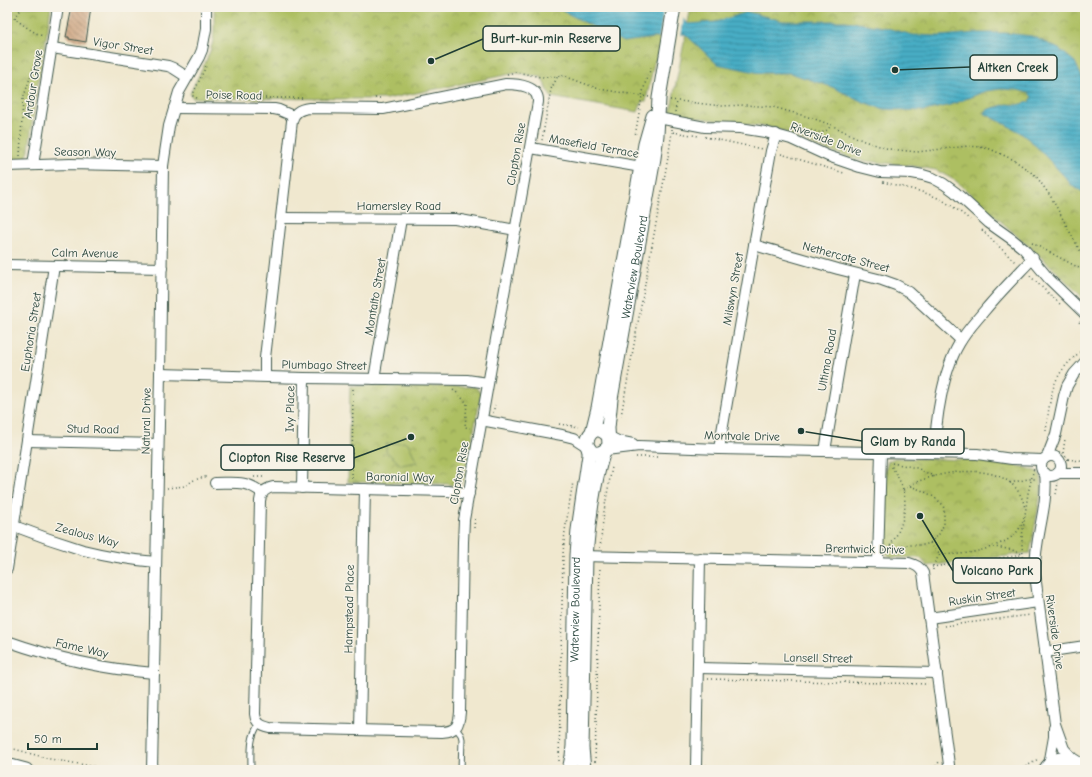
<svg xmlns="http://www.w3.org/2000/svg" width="1092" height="777" viewBox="0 0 1092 777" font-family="'Comic Neue',sans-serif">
<defs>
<pattern id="park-crowns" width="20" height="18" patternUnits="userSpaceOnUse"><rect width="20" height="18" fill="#adbf62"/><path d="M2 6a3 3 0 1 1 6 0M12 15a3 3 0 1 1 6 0" fill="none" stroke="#8c9c52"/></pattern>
<pattern id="water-rules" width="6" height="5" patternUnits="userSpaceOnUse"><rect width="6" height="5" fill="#46adc5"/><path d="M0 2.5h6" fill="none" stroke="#3a8ea1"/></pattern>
<pattern id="building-back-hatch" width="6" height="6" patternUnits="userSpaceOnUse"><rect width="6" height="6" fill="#d3af8e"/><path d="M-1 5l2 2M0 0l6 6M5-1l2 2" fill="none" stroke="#ab9075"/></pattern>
</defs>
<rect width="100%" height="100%" fill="#f7f3e8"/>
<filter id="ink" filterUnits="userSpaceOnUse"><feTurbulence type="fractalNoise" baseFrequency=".025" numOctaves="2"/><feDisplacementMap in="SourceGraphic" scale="8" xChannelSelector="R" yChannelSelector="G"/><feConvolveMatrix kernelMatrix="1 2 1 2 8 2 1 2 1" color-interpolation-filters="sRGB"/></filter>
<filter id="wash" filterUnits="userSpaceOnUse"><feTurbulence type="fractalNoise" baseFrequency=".012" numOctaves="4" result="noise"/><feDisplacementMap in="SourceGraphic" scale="16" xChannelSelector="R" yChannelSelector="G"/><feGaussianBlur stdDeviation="0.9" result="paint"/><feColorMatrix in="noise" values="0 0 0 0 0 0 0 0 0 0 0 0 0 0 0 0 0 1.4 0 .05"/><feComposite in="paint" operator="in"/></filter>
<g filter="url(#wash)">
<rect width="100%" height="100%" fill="#f0e8cf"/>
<g fill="url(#park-crowns)" stroke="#667e4b">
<path d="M7 7H51L44 52 35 98 29 150C25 165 20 162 7 162Z"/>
<path d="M214 7H668L662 44 658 56 654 63 646 101H642L638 112 551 97 541 77 516 73 386 99 193 98 190 94C197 77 207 62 212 45 215 33 214 19 214 7Z"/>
<polygon points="691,7 1085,7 1085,300 1054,269 956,181 936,170 913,166 858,160 821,148 774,128 670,114"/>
<polygon points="350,386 476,387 481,394 464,480 457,486 448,484 348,482"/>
<path d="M895 458 976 460 1024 467 1038 472 1041 476 1042 487 1030 553 927 566 923 561 920 558 891 557C885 553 884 550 883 544L885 470 888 461Z"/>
</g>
<polygon fill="#adbf62" stroke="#667e4b" points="405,442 408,443 417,462 401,465 386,451 386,444"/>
<polygon fill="url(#water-rules)" stroke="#32757c" points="555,7 672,7 688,24 715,22 748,12 783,21 846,21 883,27 913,35 939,36 977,33 1005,33 1032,36 1059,49 1075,62 1085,84 1085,193 1072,186 1065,177 1032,142 1018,131 984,113 989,109 1007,104 1017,105 1030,102 1032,97 1029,93 1018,90 1001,89 986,91 950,105 924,111 883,109 863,102 832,87 790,73 760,73 717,64 685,34 623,42"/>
<polygon fill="#f0e8cf" points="664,7 674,7 684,16 681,37 659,39"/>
<g id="blocks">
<polygon fill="url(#building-back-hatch)" points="72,7 91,7 86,42 69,39 69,37 66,37"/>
</g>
</g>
<g filter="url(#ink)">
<use href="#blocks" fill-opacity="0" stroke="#3e574b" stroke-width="1"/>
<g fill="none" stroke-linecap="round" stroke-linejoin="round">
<defs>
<g id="service">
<polyline points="455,727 461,735 462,739 461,770"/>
<path d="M251 770C251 754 249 737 259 724"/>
</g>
<g id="minor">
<polyline points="52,48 168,66 173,68 187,77"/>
<polyline points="174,108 274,109 279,110 293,116"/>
<polyline points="653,117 705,127 740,128 765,132 791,139 828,156 860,167 880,172 912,173 923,175 933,178 944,184 955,192 989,223 1013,240 1024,249 1049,279 1085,314"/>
<polyline points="531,148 647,168"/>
<polyline points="33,165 58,7"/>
<polyline points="7,166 70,164 163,166"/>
<polyline points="281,218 455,219 516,230"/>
<polyline points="754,245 838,269 882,280 896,285 909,292 961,340"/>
<polyline points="7,265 162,268"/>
<polyline points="160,374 304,378 467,380 488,383"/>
<path d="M265 376V358L292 121C294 112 300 109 309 108L383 109 506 84C518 84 539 86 538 102 514 242 488 381 464 520L463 542 460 712C459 725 457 731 442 732L270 728C262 726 256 724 255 714L260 501C261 492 265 489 273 487L448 491 469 494"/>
<polyline points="374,379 401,219"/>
<polyline points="481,420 562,435 574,438 588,447"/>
<polyline points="608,436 618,441 633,444"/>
<polyline points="27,441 158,444"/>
<polyline points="719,449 754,245 771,151 776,134"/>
<polyline points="606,450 639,446 719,449 977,454 1012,459 1043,460"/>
<polyline points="825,451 855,274"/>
<path d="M935 453C935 421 943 371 959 344 966 331 976 321 985 310 1000 292 1017 275 1033 258"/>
<circle cx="1051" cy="466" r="10"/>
<polyline points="1047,457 1056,434 1064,396 1067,386 1074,374 1085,362"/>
<path d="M1045 473C1049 508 1033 541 1035 575L1055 724 1064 749 1076 762"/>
<polyline points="1058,473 1085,473"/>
<path d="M215 483C233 483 247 480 262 493"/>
<polyline points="302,488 304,378"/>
<path d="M14 526C37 535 60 543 83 550 107 556 131 560 156 562"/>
<path d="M580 556 909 563C916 565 920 567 923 573L948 757 949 765 948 770"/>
<polyline points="878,562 881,452"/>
<polyline points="7,569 54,266"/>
<polyline points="929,618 1038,602"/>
<path d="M7 641C55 658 103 669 154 673"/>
<polyline points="1045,652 1085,646"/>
<polyline points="698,668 937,673"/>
<polyline points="360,730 365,489"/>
<polyline points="1049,765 1054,737 1054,728"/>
<polyline points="152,770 160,374 163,166 169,126 179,92 199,57 202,50 206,29 206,7"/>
<polyline points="697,770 696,766 700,558"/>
</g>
<g id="tertiary">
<polyline points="592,432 598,408 645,144 653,116"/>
<path id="s1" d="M608 436C590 415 576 456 599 453 604 452 607 449 609 445L608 428 611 399 654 158 657 135 659 98 674 7"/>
<polyline points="7,765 26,770"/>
<path id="s2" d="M569 770 572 756 573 746 576 555 578 530 589 455V448"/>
<path d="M584 770 582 748 586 556C589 521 593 485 604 451"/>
<path d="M1045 770C1054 756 1074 754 1083 770"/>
</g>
</defs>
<use href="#service" stroke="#3e574b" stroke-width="7"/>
<use href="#minor" stroke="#3e574b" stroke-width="12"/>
<use href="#tertiary" stroke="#3e574b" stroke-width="15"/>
<g stroke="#3e574b" stroke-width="1.5" stroke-dasharray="1 3" stroke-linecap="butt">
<path d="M7 13C19 21 29 31 43 36"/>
<polyline points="15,18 22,7"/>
<polyline points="507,74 516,72 541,77 564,76 599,89 642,96 635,136"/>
<polyline points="649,97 642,96 646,80 652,66"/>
<polyline points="197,98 193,96 193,94 207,64"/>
<polyline points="225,98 305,98"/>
<polyline points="375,98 383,98"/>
<polyline points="670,100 722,106 745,105 773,107 812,118 831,125 864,141 889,149 917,152 968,146 980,147 990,149 1014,160 1036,176 1051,197 1085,260"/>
<polyline points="675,112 677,102"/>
<polyline points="672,129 672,132 699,136"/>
<path d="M795 130C798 129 801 128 804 129 816 130 823 138 831 125"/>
<polyline points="705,137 762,149"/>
<polyline points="542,140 551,89 558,76"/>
<polyline points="781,154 844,173"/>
<polyline points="20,156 23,99 37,57 41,47"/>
<path d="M883 182C903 187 924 191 942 200 952 206 961 212 970 220"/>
<polyline points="982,230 1015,262"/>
<polyline points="1032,243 1085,271"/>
<polyline points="1030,276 1062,306"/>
<polyline points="1079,322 1085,328"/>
<polyline points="453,390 456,392 467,403 465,427 470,428"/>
<polyline points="493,413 495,405"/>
<polyline points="621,416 669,152 672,132"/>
<polyline points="559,424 579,427"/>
<path d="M1046 431C1048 416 1050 390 1058 377 1064 365 1076 356 1085 347"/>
<polyline points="1059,452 1063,453 1068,459 1067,463"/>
<polyline points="1063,453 1065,439"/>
<polyline points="636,457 660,457"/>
<polyline points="1068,459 1085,462"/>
<polyline points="892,463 917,468 935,477"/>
<polyline points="254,477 264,477"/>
<polyline points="352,478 353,388"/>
<polyline points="1010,483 1028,479 1035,479"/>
<polyline points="167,488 185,486 194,480 208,476"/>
<path d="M903 490C908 487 914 483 919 481 954 468 1017 461 1025 509"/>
<polyline points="1056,494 1058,483 1057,483"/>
<polyline points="474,528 475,517"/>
<path d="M930 543C933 547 936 552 941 553 960 558 998 548 1013 536 1019 531 1022 524 1024 517"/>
<path d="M993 547C1002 548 1013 549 1022 554"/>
<polyline points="600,548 604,511 612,467"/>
<path d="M888 549C900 532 909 511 903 489 900 480 895 472 890 464"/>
<polyline points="888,552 904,545 924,545 930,543 939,534 944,524 944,509 943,505 940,502 931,495 921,490 910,486"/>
<polyline points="932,567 1023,555"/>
<polyline points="1025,569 1022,547 1022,537 1028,493 1034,468"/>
<polyline points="933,570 933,565 941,553"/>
<polyline points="944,626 1031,615"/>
<polyline points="708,679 928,684"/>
<polyline points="7,747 50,759 114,770"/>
<polyline points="559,761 563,554 565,531 573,482"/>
<polyline points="595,762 600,566"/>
<polyline points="706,765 711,770 727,770"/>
<polyline points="913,770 935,768 939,762"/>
<polyline points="1020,770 1025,767"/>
<polyline points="1026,770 1025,767 1034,762 1039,758"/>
</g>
<use href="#service" stroke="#fff" stroke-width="5"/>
<use href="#minor" stroke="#fff" stroke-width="10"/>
<use href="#tertiary" stroke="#fff" stroke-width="13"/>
</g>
</g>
<g text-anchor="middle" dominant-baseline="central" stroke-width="3" stroke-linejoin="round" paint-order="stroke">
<g font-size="12" fill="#1f3d34" stroke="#f7f3e8">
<text transform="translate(123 46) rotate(9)">Vigor Street</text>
<text transform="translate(33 84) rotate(-81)">Ardour Grove</text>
<text transform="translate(234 95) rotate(1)">Poise Road</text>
<text transform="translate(826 139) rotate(21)">Riverside Drive</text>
<text transform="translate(594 146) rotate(10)">Masefield Terrace</text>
<text transform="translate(85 152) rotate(1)">Season Way</text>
<text transform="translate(516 154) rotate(-80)">Clopton Rise</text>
<text x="399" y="206">Hamersley Road</text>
<text transform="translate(85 253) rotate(1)">Calm Avenue</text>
<text transform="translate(846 257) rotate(15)">Nethercote Street</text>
<text stroke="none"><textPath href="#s1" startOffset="242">Waterview Boulevard</textPath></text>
<text transform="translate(733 289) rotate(-80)">Milswyn Street</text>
<text transform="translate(375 297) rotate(-80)">Montalto Street</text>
<text transform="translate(31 332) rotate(-81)">Euphoria Street</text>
<text transform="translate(827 360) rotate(-80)">Ultimo Road</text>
<text transform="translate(324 365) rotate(1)">Plumbago Street</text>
<text transform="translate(290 409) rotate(-89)">Ivy Place</text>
<text transform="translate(146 421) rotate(-89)">Natural Drive</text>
<text transform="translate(93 429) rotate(1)">Stud Road</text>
<text transform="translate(742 436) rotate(1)">Montvale Drive</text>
<text transform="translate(459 473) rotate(-80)">Clopton Rise</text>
<text transform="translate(400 477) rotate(1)">Baronial Way</text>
<text transform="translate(87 535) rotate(15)">Zealous Way</text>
<text transform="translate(865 549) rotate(1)">Brentwick Drive</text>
<text transform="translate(982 597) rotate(-8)">Ruskin Street</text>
<text transform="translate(349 609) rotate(-89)">Hampstead Place</text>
<text stroke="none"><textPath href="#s2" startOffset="161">Waterview Boulevard</textPath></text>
<text transform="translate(1055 632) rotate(82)">Riverside Drive</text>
<text transform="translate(82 648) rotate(13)">Fame Way</text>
<text transform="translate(818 658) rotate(1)">Lansell Street</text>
</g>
</g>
<path fill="none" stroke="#1f3d34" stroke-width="1.5" d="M431 61L483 39M895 70L970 67M801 431L862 441M411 437L354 458M920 516L953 571"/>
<g fill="#1f3d34" stroke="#f7f3e8" stroke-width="1.5">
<circle cx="431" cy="61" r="4"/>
<circle cx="895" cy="70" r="4"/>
<circle cx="801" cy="431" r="4"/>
<circle cx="411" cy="437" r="4"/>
<circle cx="920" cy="516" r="4"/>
</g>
<g fill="#f7f3e8" stroke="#1f3d34" stroke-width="1.5">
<rect x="483" y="26" width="137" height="25" rx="4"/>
<rect x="970" y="55" width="87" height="25" rx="4"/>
<rect x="862" y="429" width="102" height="25" rx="4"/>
<rect x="221" y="445" width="133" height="25" rx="4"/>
<rect x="953" y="558" width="88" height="25" rx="4"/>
</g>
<g font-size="13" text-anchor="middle" font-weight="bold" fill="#1f3d34">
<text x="551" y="43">Burt-kur-min Reserve</text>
<text x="1013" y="72">Aitken Creek</text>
<text x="913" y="446">Glam by Randa</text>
<text x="287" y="462">Clopton Rise Reserve</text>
<text x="997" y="575">Volcano Park</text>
</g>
<rect width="1092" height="777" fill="none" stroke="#f7f3e8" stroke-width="24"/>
<path d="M28 743v6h69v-6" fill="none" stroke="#1f3d34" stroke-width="2"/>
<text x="34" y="743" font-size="12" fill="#1f3d34" stroke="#f7f3e8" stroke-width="3" paint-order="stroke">50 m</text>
</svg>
